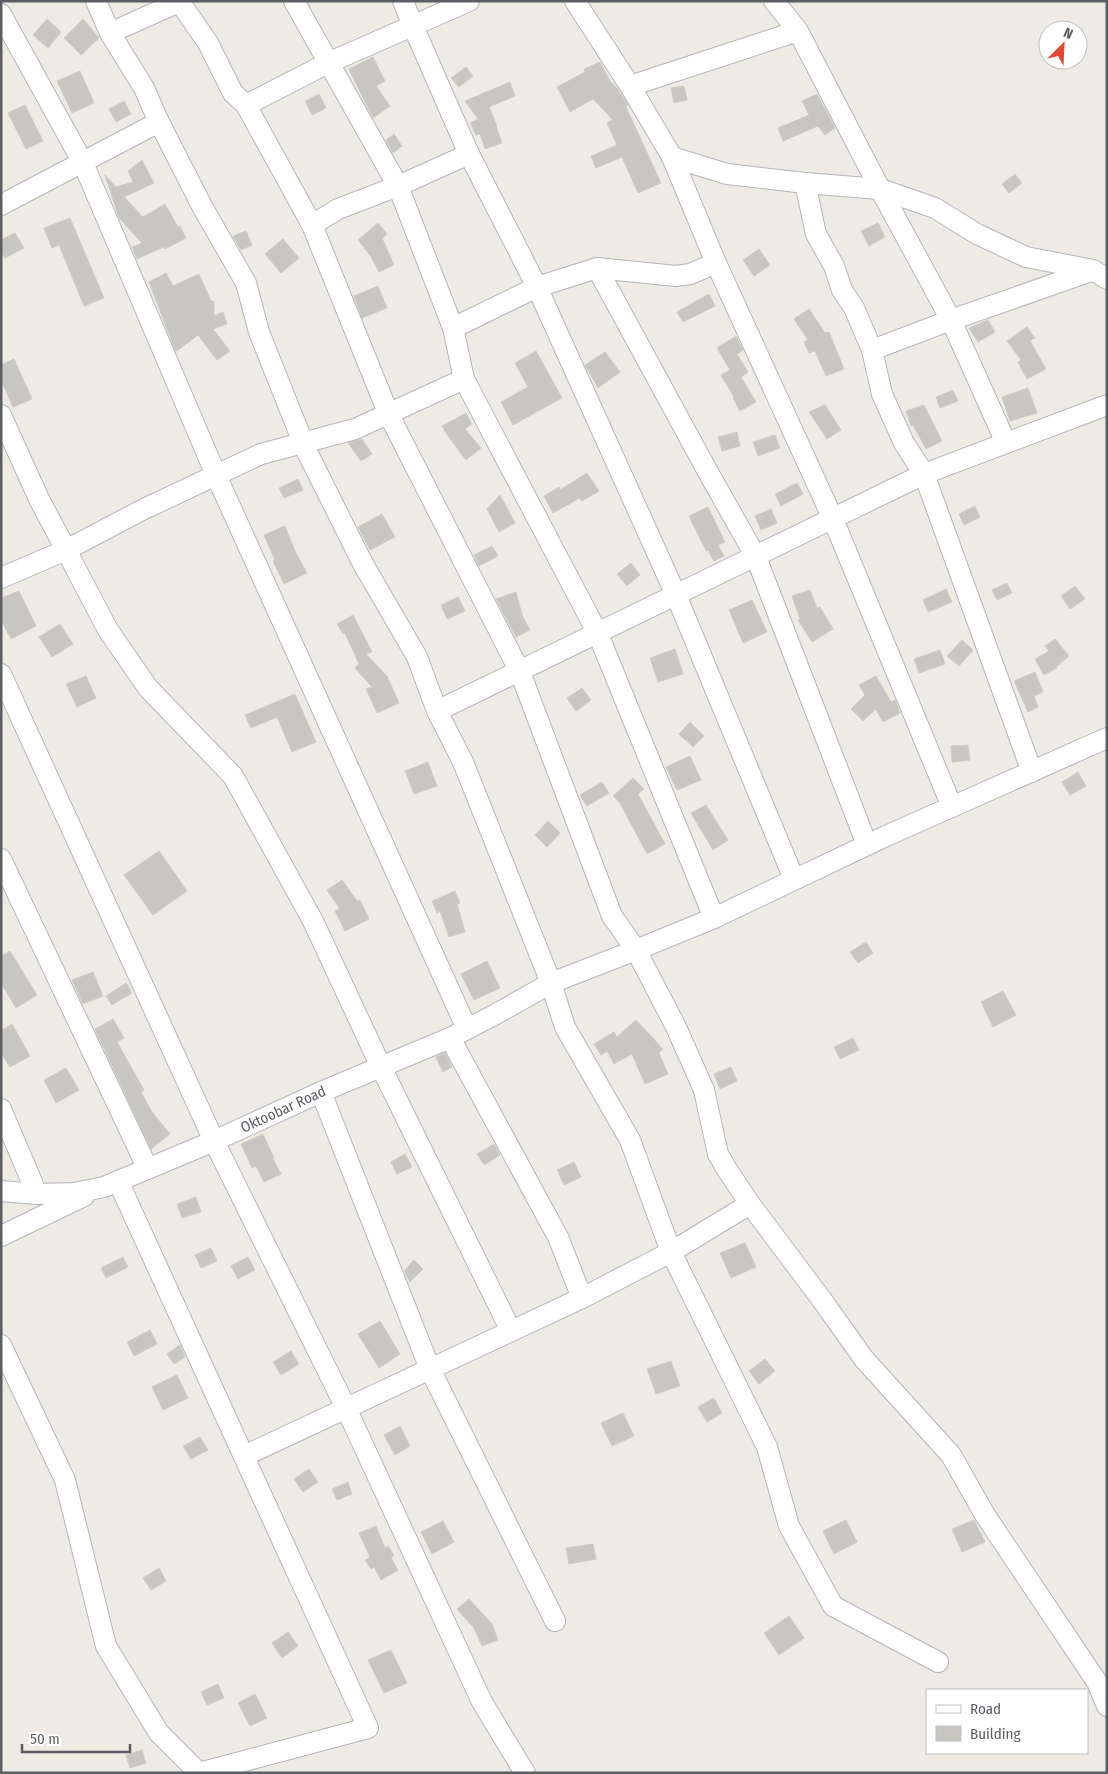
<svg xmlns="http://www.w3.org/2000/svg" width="1108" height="1774" viewBox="0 0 1108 1774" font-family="'Fira Sans Condensed',sans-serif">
<rect width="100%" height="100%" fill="#edebe3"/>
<g fill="#c8c6c0" stroke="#d2cdc1">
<polygon points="47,19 61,32 48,48 33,35"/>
<polygon points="83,19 99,38 81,55 64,38"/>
<polygon points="373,57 385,81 376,86 390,106 373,118 349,69"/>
<polygon points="600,62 610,81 617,88 628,105 626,107 661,183 638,193 622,157 596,168 591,156 617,145 607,123 613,120 593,99 570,112 557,87 585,72 584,69"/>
<polygon points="466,67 473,76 459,87 451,78"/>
<polygon points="80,71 94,103 72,113 57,81"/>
<polygon points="510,82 515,96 489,107 497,126 496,126 502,143 485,149 480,134 476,135 470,123 478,119 465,101"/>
<polygon points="684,86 687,100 674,103 671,88"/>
<polygon points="319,94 326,108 312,115 305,101"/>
<polygon points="817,94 835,128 825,135 818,126 783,141 778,128 809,115 802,101"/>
<polygon points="124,101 131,114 116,122 109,109"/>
<polygon points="25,105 43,141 26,149 8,113"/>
<polygon points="394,134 402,146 393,153 386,140"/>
<polygon points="142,160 154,183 124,197 143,217 165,204 178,227 180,226 186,238 165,249 164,247 137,259 132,247 142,243 119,218 105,175 116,187 133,182 128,171"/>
<polygon points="1015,174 1022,183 1009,193 1002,184"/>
<polygon points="70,218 104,298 84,306 59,245 52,248 44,228"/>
<polygon points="378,223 387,234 382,238 394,265 379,272 370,255 358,240"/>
<polygon points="878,223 885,237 869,246 861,231"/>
<polygon points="246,231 252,245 241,250 233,236"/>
<polygon points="15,233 24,248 5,258 1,252 1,240"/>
<polygon points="283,239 299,258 281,273 265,254"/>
<polygon points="759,249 770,265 754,276 743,260"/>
<polygon points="166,273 173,286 199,274 211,301 214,301 214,316 223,312 227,324 213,329 230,351 217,360 198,335 177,351 175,350 149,282"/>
<polygon points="378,286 387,308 362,318 354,296"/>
<polygon points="709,294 715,306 683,322 677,312"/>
<polygon points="809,309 825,333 829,332 844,369 826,376 815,351 809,353 804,342 808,340 794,319"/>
<polygon points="988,320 995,332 978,342 969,328"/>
<polygon points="1027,327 1035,338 1030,341 1046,369 1027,379 1018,362 1021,360 1007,341"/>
<polygon points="736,336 743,350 737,354 748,372 741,377 756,402 740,411 733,398 734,397 721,375 730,370 717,348"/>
<polygon points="536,351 562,398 513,425 501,402 528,387 515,363"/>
<polygon points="605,352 620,372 598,388 585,365"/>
<polygon points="14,359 32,399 13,407 1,380 1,365"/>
<polygon points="1028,388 1037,413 1010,421 1002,397"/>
<polygon points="953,390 958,401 940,408 936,397"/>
<polygon points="825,405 841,430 827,439 809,412"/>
<polygon points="924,405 942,441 926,449 913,425 911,426 906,411"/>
<polygon points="466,413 472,424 465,429 481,448 466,460 448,436 442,426"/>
<polygon points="737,432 740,446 722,451 718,437"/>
<polygon points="775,435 780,448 758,456 753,442"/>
<polygon points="362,439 372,454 361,461 348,443"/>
<polygon points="587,473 599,491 582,501 580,498 553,513 544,496 559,487 560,490"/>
<polygon points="298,479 303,490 284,498 279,488"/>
<polygon points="797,483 803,494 781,506 775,494"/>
<polygon points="500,495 515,523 499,532 487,509"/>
<polygon points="975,506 980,517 964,525 959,514"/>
<polygon points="708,507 725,542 718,545 724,556 714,561 708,550 706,551 689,516"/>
<polygon points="771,509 777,523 761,530 755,516"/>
<polygon points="382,514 395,537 370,550 358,527"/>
<polygon points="285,526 295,551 307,573 284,584 273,561 275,560 264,535"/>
<polygon points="492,546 498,556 479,566 474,555"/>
<polygon points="631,563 640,575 627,586 617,574"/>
<polygon points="1007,583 1012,593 997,600 992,590"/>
<polygon points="1075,586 1085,599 1070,609 1061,596"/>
<polygon points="946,589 952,602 928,612 923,600"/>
<polygon points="810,590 817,608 820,607 833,629 812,642 798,620 800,619 792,596"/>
<polygon points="19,591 36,626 11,639 1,620 1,598"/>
<polygon points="516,592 522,615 530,630 516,637 496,599"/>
<polygon points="458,597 465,611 447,619 441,605"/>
<polygon points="752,600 767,632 743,643 729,610"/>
<polygon points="353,615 372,652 366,654 387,676 399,703 377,713 366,689 372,687 355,668 359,664 345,633 343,634 337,624"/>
<polygon points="60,624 73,644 52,657 39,637"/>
<polygon points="1055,639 1069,656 1056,667 1057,668 1044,675 1035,659 1049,651 1045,646"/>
<polygon points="962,640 973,650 959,666 947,656"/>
<polygon points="675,649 683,674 658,682 650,658"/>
<polygon points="940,650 945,664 919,673 914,659"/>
<polygon points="1035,672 1043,692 1034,696 1038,707 1028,712 1014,681"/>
<polygon points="86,676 96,698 77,707 66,684"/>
<polygon points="876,676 891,702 895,700 900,713 883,722 876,709 863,721 851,709 865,695 859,685"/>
<polygon points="582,688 591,700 576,711 567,698"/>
<polygon points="295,694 316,742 292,752 277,717 251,728 245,715"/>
<polygon points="690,722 704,736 693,747 679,734"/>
<polygon points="968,745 970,760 952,762 951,746"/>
<polygon points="690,756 701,780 677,790 666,767"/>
<polygon points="428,762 437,786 414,794 405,771"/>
<polygon points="1078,772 1086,786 1070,795 1062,782"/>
<polygon points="633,778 644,789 638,794 665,844 647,854 620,803 613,796"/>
<polygon points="602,782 609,793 587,806 580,795"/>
<polygon points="706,805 728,840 713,850 691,813"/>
<polygon points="548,821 560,833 547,847 535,835"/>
<polygon points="159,851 187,891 153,915 124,875"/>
<polygon points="342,880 357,901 360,900 369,919 345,931 335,911 340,909 327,890"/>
<polygon points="455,891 460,903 457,904 465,932 449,937 440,911 437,913 432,901"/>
<polygon points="866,942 873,953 858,963 850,952"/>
<polygon points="10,951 37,995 16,1008 1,983 1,956"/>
<polygon points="487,961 500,988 474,1000 461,974"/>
<polygon points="93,972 103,996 83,1004 72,980"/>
<polygon points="126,983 132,993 112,1005 106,996"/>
<polygon points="1003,991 1016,1015 993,1027 981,1002"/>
<polygon points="113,1019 124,1038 117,1042 144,1090 141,1092 152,1112 170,1134 151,1149 95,1029"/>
<polygon points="636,1020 663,1049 659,1053 668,1074 645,1084 632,1054 614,1064 607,1051 601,1055 594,1044 614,1032 617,1037"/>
<polygon points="12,1024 30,1056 10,1067 1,1053 1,1031"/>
<polygon points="853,1038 859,1050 840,1059 834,1047"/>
<polygon points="445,1053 452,1067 443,1072 436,1057"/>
<polygon points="731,1067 737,1081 720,1089 714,1074"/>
<polygon points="66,1068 79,1090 56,1103 44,1080"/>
<polygon points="263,1134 274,1158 273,1159 281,1174 264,1182 256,1166 252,1168 241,1144"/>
<polygon points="494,1144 500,1155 484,1165 477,1154"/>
<polygon points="405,1154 412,1167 397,1174 391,1162"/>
<polygon points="574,1162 581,1177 564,1185 557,1170"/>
<polygon points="196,1197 201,1212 182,1218 177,1204"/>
<polygon points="745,1243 756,1267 731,1278 720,1253"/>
<polygon points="211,1248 217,1261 201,1268 195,1255"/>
<polygon points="123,1257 128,1267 106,1278 101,1268"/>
<polygon points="248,1257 255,1270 238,1279 231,1266"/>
<polygon points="414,1260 423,1269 410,1282 404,1271"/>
<polygon points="380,1321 400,1354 379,1368 358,1334"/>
<polygon points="150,1330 157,1344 134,1356 127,1342"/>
<polygon points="180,1345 185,1357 174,1364 167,1354"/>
<polygon points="291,1351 299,1364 281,1375 273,1362"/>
<polygon points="765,1359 775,1371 759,1384 749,1371"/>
<polygon points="671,1361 680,1386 656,1394 647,1369"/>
<polygon points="177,1375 188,1398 163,1410 152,1387"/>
<polygon points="714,1398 722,1413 707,1422 698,1407"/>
<polygon points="623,1413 634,1436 612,1446 601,1423"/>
<polygon points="400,1426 410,1446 395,1455 384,1435"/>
<polygon points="200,1437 208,1450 191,1459 183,1446"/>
<polygon points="309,1469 318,1482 303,1492 294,1479"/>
<polygon points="348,1482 352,1494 337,1500 332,1489"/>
<polygon points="846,1520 857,1542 834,1554 823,1531"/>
<polygon points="974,1520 985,1542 962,1552 952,1529"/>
<polygon points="443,1521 454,1542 432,1554 421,1532"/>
<polygon points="376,1526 385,1548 388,1546 394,1555 391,1558 398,1570 381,1580 374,1567 371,1569 365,1560 370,1557 359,1533"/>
<polygon points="593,1544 596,1559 569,1564 566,1548"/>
<polygon points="159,1568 166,1581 151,1590 143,1578"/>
<polygon points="469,1599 492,1624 498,1640 482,1646 474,1628 457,1609"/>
<polygon points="789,1616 804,1638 779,1655 764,1633"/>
<polygon points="288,1632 298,1646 282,1658 272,1643"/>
<polygon points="391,1650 407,1683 384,1693 368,1660"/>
<polygon points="218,1684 224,1698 207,1705 201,1692"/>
<polygon points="255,1694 267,1718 250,1726 238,1703"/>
<polygon points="142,1750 146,1763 130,1768 126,1755"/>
</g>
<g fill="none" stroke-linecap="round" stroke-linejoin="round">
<defs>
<g id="minor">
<polyline points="96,1 110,33 144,88 159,122 203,208 246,283 259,332 306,450 362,562 417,657 437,711 463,762 551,983 636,950 676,1027 704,1090 718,1154 726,1168 750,1204 822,1300 864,1359 951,1455 985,1515 1097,1682 1107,1706"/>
<polyline points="179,1 208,43 233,93 246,105 312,225 338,209 398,186 453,328 537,287 597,268 676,276 690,274 716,263 672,157 727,174 805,183 816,234 834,266 842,290 854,308 872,350 882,394 904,443 924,474 1032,772"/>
<polyline points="294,1 398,186 469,154"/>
<polyline points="403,1 413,26 469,154 537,287 676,595 794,879"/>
<polyline points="575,1 630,86 672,157"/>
<polyline points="774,1 798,31 880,189 951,320 1006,443"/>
<polyline points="1,14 83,163 216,475 467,1029"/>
<polyline points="110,33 179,2"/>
<polyline points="630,86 798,31"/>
<polyline points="246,105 328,63 469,1"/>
<polyline points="805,183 880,189 935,208 977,234 1026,257 1093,270 1107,279"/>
<polyline points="1,205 159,122"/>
<polyline points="312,225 389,415 520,672 612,916 636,950 714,918 886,836 1107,738"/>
<polyline points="716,263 833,519 952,807"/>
<polyline points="597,268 708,472 756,557 867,845"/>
<polyline points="872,350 951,320 1091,271"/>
<polyline points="464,379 598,634 714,918"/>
<polyline points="1,415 39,499 66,550 144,509 261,454 355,429 464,379 453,328"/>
<polyline points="1,578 66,550 108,630 148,688 233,776 313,921 381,1067 511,1331"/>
<polyline points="1,674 214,1141 346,1408 482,1702 525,1773"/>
<polyline points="437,711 924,474 1107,405"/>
<polyline points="1,859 148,1169"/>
<polyline points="450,1038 558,1237 582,1298"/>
<polyline points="321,1092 430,1369 555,1621"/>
<polyline points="1,1109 37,1194"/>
<polyline points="118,1181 368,1728 199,1773"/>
<path id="s1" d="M1 1191 37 1194 74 1193 104 1187 214 1141 321 1092 450 1038 496 1014 551 983 565 1027 630 1140 671 1252 767 1447 789 1526 833 1606 938 1662"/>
<polyline points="1,1236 84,1196"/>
<polyline points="1,1345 65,1480 106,1646 159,1733 199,1773"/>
<polyline points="244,1456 582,1298 671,1252 750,1204"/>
</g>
</defs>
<use href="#minor" stroke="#b3b5ba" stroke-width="22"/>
<use href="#minor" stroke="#fff" stroke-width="20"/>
</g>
<g text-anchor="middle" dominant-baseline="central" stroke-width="4" stroke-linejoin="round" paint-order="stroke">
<g font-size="15" fill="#5b5e63" stroke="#fff">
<text stroke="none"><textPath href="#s1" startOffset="299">Oktoobar Road</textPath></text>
</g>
</g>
<rect width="1108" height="1774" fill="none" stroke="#5b5e63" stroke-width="5"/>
<rect x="926" y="1689" width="162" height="65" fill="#ffffff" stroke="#bdbfc1"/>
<rect x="936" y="1705" width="25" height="8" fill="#ffffff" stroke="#bdbfc1"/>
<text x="970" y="1714" font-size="15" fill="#5b5e63">Road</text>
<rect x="936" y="1726" width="25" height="15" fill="#c8c6c0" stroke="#bdbfc1"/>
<text x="970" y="1739" font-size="15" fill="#5b5e63">Building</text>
<g transform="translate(1063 45) rotate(24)"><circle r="24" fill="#ffffff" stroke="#bdbfc1"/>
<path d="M0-4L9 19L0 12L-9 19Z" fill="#e44832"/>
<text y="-8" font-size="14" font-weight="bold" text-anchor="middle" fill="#5b5e63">N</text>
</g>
<path d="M22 1744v8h108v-8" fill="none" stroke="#5b5e63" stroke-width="2.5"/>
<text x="30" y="1744" font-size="15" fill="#5b5e63" stroke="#ffffff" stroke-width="4" paint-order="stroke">50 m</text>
</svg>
